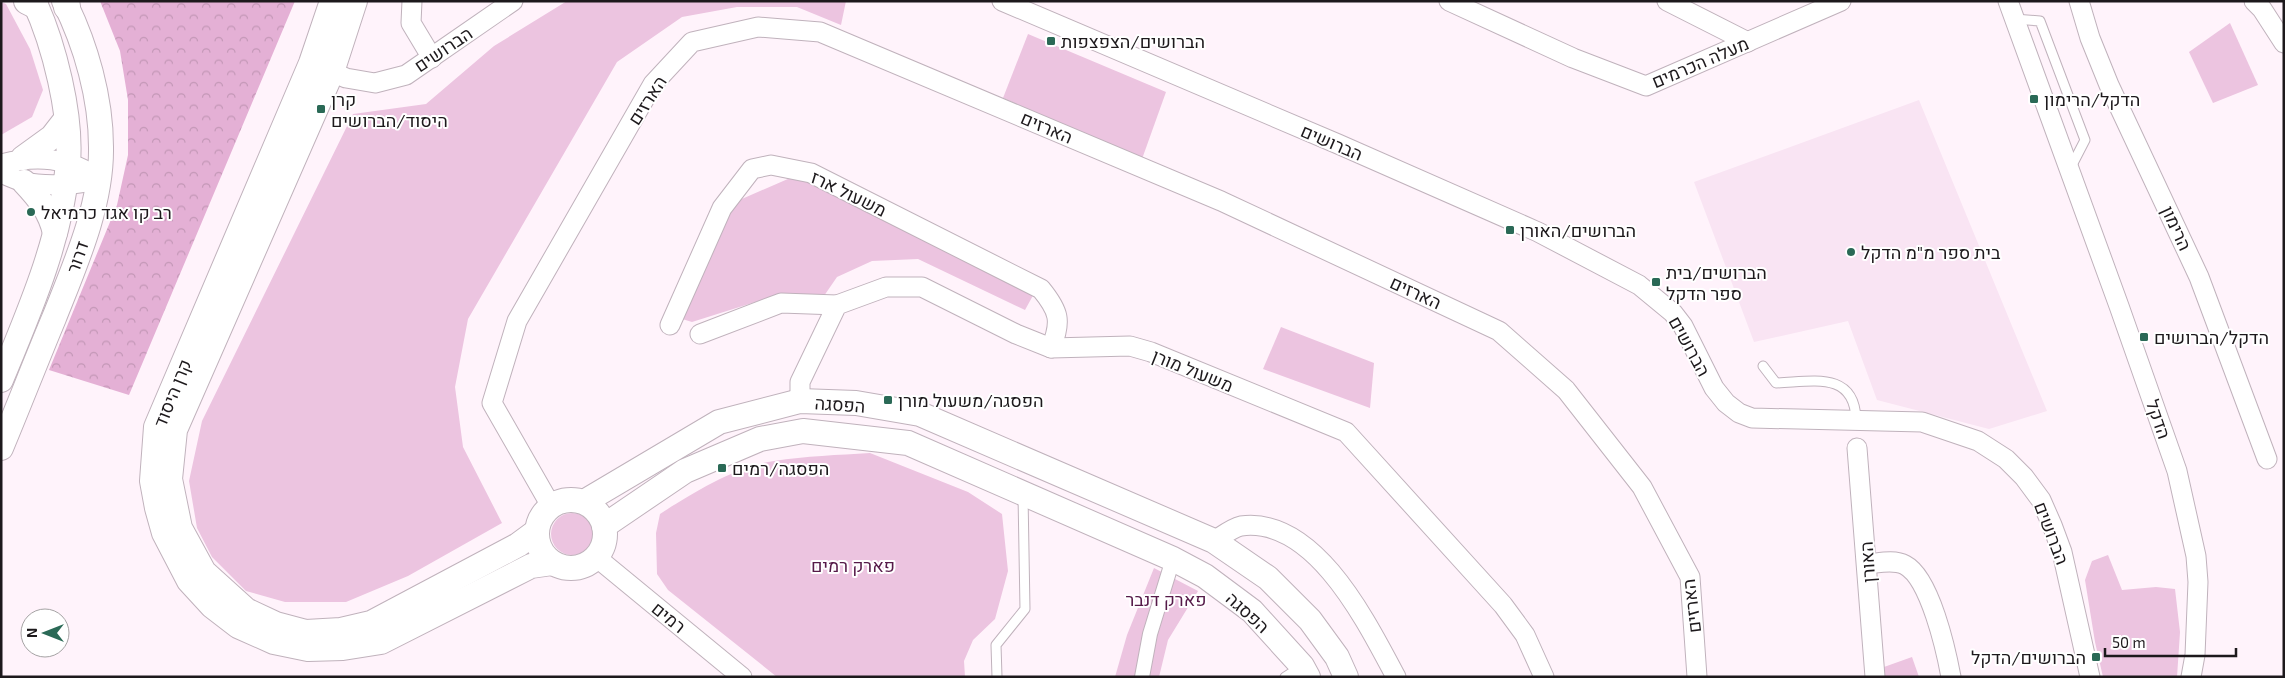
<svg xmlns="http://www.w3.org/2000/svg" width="2285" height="678" viewBox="0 0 2285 678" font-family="'Exo 2',Heebo,sans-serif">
<defs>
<pattern id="forest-crowns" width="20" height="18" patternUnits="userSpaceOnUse" patternTransform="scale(1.25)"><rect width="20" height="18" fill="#e4b0d5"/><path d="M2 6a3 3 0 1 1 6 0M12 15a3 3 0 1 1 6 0" fill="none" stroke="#c397b6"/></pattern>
</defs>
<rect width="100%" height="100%" fill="#fff3fb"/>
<polygon fill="#f9e4f3" points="1919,100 2047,411 1989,429 1877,400 1848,321 1754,342 1694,182"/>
<g fill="#ecc4e0">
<polygon points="567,1 846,1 841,25 797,7 737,7 682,17 617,62 468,319 455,387 463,447 502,523 408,576 346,602 285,602 246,591 212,557 197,528 189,481 202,421 353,114 426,104 494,46"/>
<polygon points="1,2 6,4 30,49 43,90 32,117 1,135"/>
<polygon points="2230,23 2258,85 2213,103 2189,52"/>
<polygon points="1028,34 1166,92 1142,159 1003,98"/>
<polygon points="797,175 1036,290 1025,310 918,259 872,261 837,277 815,309 777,295 692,322 679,318 735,202"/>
<polygon points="1281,327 1374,363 1370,408 1263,369"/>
<path d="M870 453 968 492 1002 514 1008 571 995 619 973 640 964 661 965 677H777L668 590 657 574 656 533 660 514C691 494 736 466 774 461 806 456 838 455 870 453Z"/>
<circle cx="572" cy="534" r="21"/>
<polygon points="2108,555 2122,590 2156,587 2175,589 2180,632 2177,677 2103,677 2095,642 2085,580 2092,561"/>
<polygon points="1154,568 1198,591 1168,640 1159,677 1115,677 1127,635"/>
<polygon points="1912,657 1919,677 1885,677 1884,667"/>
</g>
<polygon fill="url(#forest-crowns)" points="100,1 295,1 129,395 49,370 117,205 128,155 128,100 120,51"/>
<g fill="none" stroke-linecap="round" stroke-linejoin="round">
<defs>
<g id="service">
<polyline points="2014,19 2040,21 2085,140 2070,169"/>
<path d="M1763 366 1776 383C1811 382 1854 370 1856 419"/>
<polyline points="997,677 996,645 1025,609 1023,495"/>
<polyline points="1285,677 1302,666"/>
</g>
<polyline id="pedestrian" points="1142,677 1150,634 1173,559"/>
<g id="minor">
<polyline points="412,1 411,23 432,58"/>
<polyline points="1002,1 1338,144 1538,232 1639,285 1673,313 1683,326 1714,388 1726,403 1739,413 1752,418 1922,422 1978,441 2006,459 2024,477 2041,500 2052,525 2062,552 2090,677"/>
<polyline points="1449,1 1573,58 1646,86 1841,1"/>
<polyline points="1667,1 1748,42"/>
<polyline points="2008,1 2119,306 2177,471 2196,556 2198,582 2195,655 2191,677"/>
<polyline points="2079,1 2090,38 2109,85 2199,277 2267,459"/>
<polyline points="2254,1 2262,9 2284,43"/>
<polyline points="320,67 346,78 375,83 406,75 513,1"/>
<path d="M1 164C36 155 68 157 98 178 82 186 42 186 24 182 16 180 8 176 1 173"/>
<path d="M670 325 722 208 752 169 771 165 811 173 1041 289C1059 311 1062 321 1051 348"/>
<polyline points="700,334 781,303 837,305"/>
<polyline points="800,401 800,382 837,305 886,287 922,287 1016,334 1051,348 1130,346 1151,352 1346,432 1503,605 1525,635 1544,677"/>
<polyline points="1857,448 1875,677"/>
<polyline points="551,506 492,403 517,321 653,84 692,42 758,27 820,32 1221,201 1499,331 1566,390 1642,487 1690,577 1697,677"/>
<path d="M1214 541C1222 536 1232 528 1241 526 1315 516 1367 623 1396 677"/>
<polyline points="596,557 742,677"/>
<path d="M1867 564C1879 563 1894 559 1905 565 1930 578 1946 650 1951 677"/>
</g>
<g id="tertiary">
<polyline points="332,1 311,63 156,427 152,481 157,508 164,533 189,581 212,606 238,626 274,642 308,649 343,648 381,642 531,566 552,563"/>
<polyline points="355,1 332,72 175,430 170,479 180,528 204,572 246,610 276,624 306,632 341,630 371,623 518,545 537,531"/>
<polyline points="23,158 52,137 66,119"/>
<path d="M24 182C39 198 50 211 55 233"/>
<path d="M1 380C30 310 61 239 68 163 72 115 54 44 34 1"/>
<path d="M1 448C19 405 36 361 54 318 75 265 102 205 101 147 101 98 86 45 64 1"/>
<circle cx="571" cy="534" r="34"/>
<polyline points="584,502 719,422 800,401 856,403 920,414 1214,541 1268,578 1310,620 1337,657 1346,677"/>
<polyline points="604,526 685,471 760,439 803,431 908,443 1173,559 1205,576 1252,611 1302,666 1308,677"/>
</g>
<g id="secondary">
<polyline points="27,1 35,5"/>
<polyline points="66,1 67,7"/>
</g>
</defs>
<use href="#service" stroke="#c0b2bc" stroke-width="11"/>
<use href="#pedestrian" stroke="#c0b2bc" stroke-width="16"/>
<use href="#minor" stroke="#c0b2bc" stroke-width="21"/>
<use href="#tertiary" stroke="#c0b2bc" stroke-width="26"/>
<use href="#secondary" stroke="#c0b2bc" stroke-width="28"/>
<use href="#service" stroke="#fff" stroke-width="9"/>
<use href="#pedestrian" stroke="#fff" stroke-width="14"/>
<use href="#minor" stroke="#fff" stroke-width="19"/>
<use href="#tertiary" stroke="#fff" stroke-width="24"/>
<use href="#secondary" stroke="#fff" stroke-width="26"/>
</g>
<g fill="#2a6956" stroke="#fff" stroke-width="2">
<rect x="1046" y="36" width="10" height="10" rx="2.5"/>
<rect x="2029" y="94" width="10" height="10" rx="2.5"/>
<rect x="316" y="104" width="10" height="10" rx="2.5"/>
<circle cx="31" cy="212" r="5"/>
<rect x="1505" y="225" width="10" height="10" rx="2.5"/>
<circle cx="1851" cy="252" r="5"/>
<rect x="1651" y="277" width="10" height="10" rx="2.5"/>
<rect x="2139" y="332" width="10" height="10" rx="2.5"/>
<rect x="883" y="395" width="10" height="10" rx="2.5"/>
<rect x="717" y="463" width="10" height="10" rx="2.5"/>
<rect x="2091" y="652" width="10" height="10" rx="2.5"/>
</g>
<g text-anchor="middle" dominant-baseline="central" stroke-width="4" stroke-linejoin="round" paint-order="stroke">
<g font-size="18" fill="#1d191c" stroke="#fff" text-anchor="start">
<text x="1061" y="41">הברושים/הצפצפות</text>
<text x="331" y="99">קרן<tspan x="331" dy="21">היסוד/הברושים</tspan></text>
<text x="2044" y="99">הדקל/הרימון</text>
<text x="41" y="212">רב קו אגד כרמיאל</text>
<text x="1520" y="230">הברושים/האורן</text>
<text x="1861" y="252">בית ספר מ"מ הדקל</text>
<text x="1666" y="272">הברושים/בית<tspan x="1666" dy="21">ספר הדקל</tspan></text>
<text x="2154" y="337">הדקל/הברושים</text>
<text x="898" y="400">הפסגה/משעול מורן</text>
<text x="732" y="468">הפסגה/רמים</text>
<text x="2086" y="657" text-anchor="end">הברושים/הדקל</text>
</g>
<g font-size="18" fill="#1d191c" stroke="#fff">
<text transform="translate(443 49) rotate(-34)">הברושים</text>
<text transform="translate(1700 62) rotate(-23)">מעלה הכרמים</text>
<text transform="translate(647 100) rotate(-57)">הארזים</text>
<text transform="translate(1047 127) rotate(23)">הארזים</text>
<text transform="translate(1332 142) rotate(23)">הברושים</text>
<text transform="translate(849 193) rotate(26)">משעול ארז</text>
<text transform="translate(2177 228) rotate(65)">הרימון</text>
<text transform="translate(77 257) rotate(-71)">דרור</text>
<text transform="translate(1416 292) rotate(25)">הארזים</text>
<text transform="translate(1690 346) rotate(61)">הברושים</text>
<text transform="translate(1193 370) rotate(22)">משעול מורן</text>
<text transform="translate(172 393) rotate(-68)">קרן היסוד</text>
<text transform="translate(840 404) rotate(4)">הפסגה</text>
<text transform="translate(2159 419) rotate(71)">הדקל</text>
<text transform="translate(2052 533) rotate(69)">הברושים</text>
<text transform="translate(1867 562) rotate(-94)">האורן</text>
<text transform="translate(1691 606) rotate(-97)">הארזים</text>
<text transform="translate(1248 612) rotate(42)">הפסגה</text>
<text transform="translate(669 617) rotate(39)">רמים</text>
</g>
<g font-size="18" fill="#561a49" stroke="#fff">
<text x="853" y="565">פארק רמים</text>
<text x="1166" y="599">פארק דנבר</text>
</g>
</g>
<rect width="2285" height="678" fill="none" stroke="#1d191c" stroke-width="5"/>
<g transform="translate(45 633) rotate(270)"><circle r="24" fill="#ffffff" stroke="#a5a3a4"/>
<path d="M0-4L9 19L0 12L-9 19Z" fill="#2a6956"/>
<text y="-8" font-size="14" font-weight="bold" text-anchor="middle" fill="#1d191c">N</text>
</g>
<path d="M2105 648v8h131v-8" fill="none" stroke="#1d191c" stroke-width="2.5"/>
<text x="2112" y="648" font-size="15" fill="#1d191c" stroke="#ffffff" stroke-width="4" paint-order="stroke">50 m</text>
</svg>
